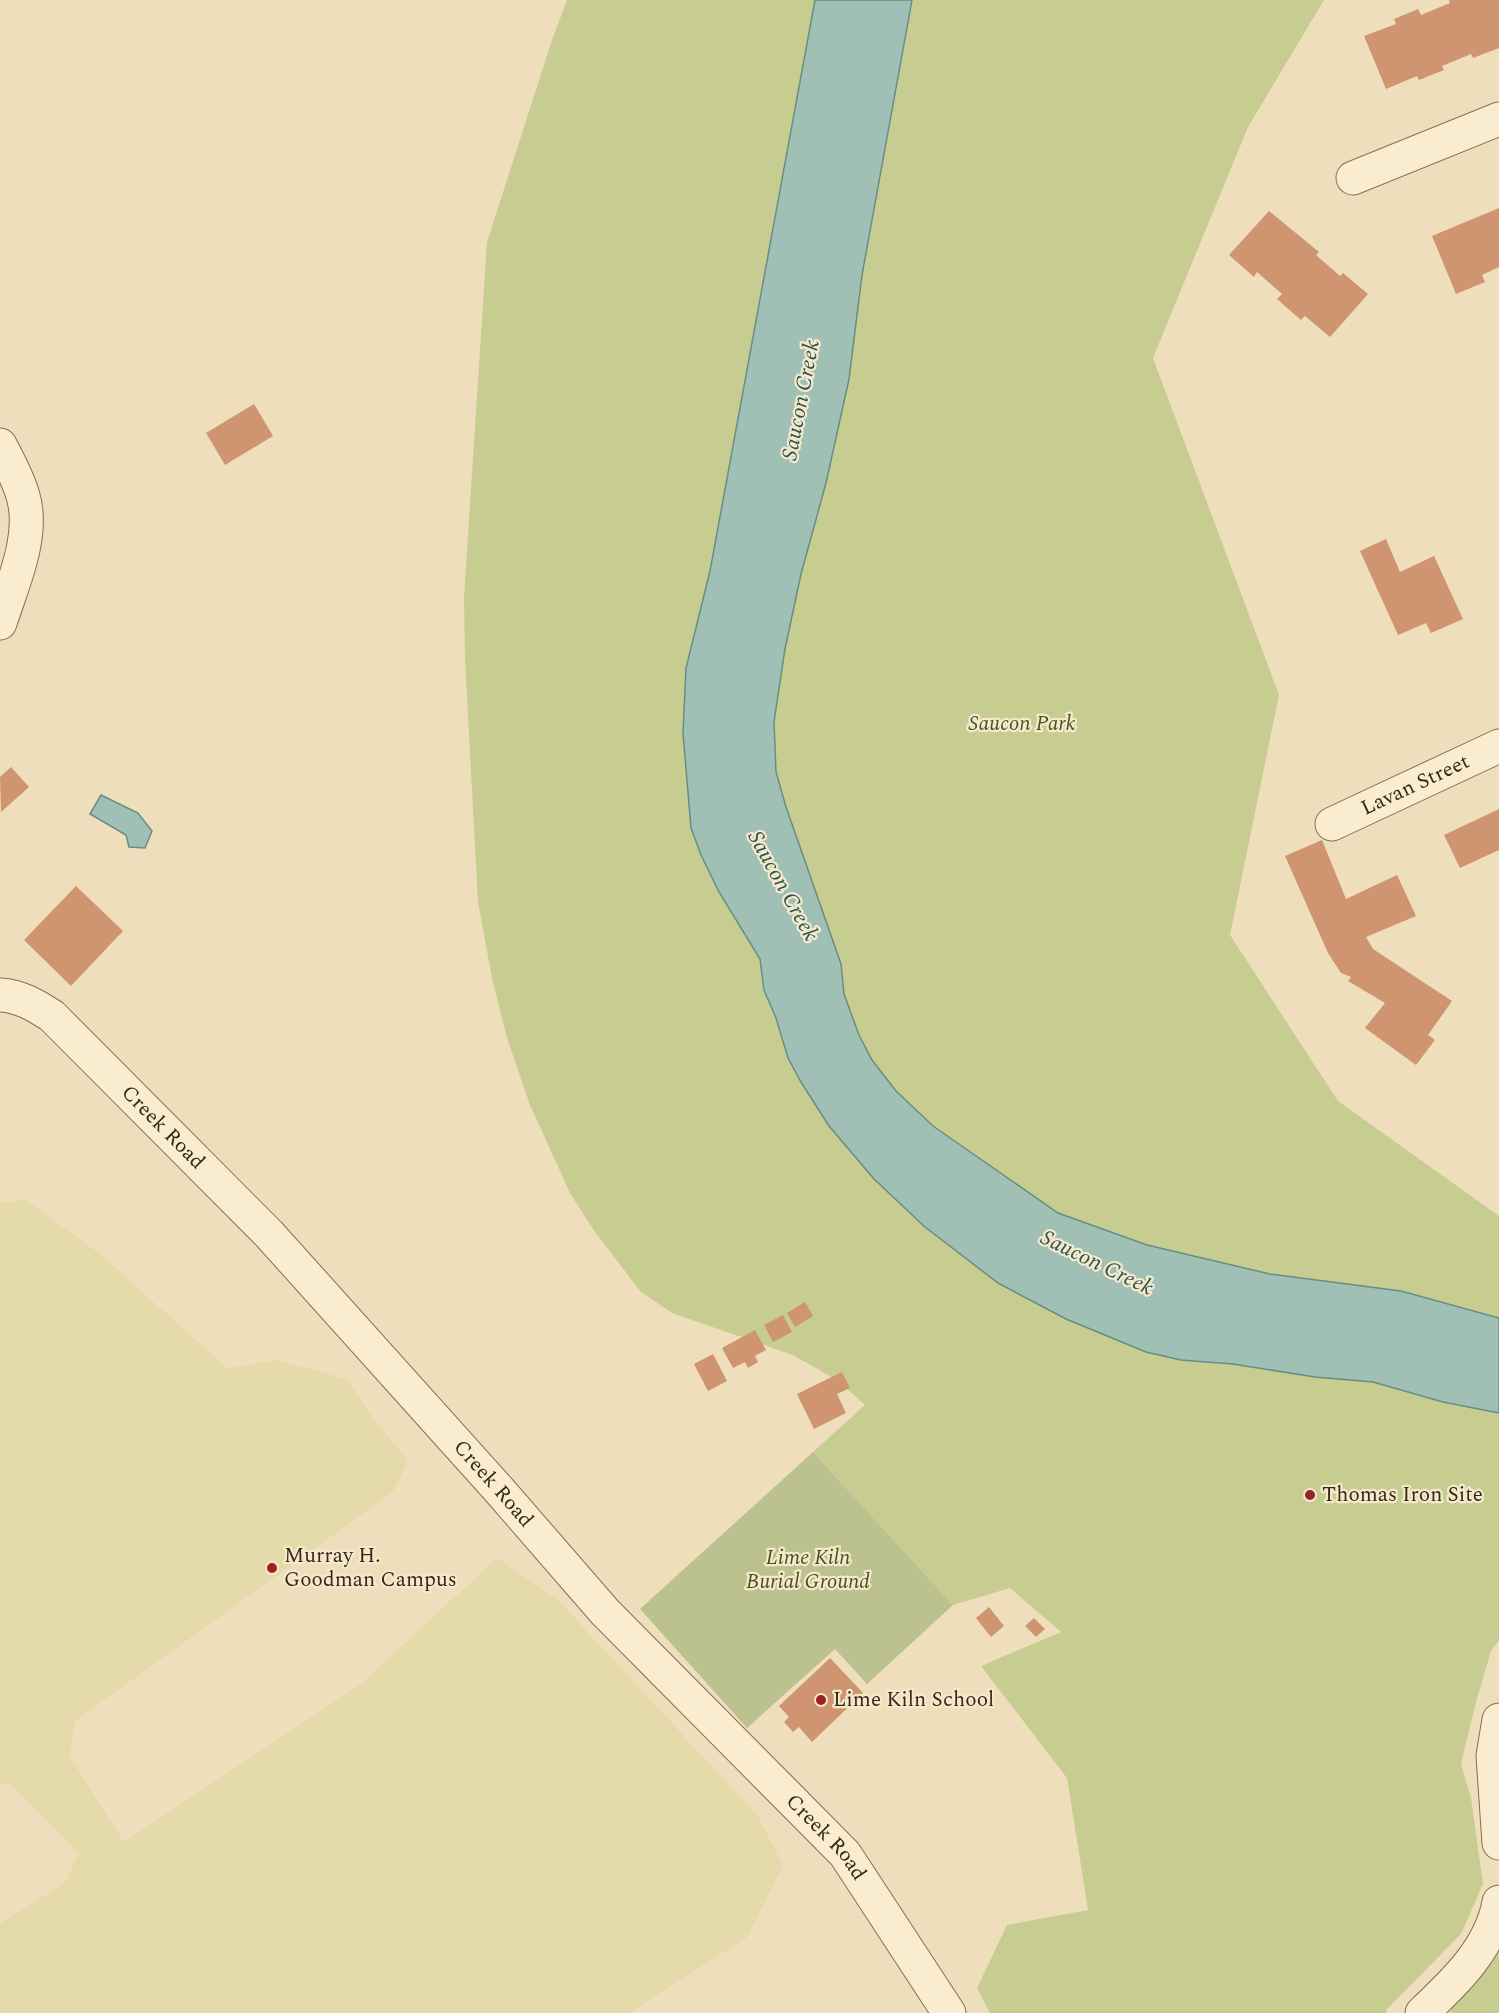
<svg xmlns="http://www.w3.org/2000/svg" width="1499" height="2013" viewBox="0 0 1499 2013" font-family="Spectral,serif">
<rect width="100%" height="100%" fill="#efdebc"/>
<polygon fill="#e5daa9" points="26,1200 100,1254 227,1368 275,1360 347,1379 372,1417 408,1461 393,1492 75,1721 70,1757 124,1842 362,1683 497,1558 557,1599 758,1816 783,1865 747,1937 629,2013 0,2013 0,1923 65,1883 79,1853 9,1783 0,1784 0,1202"/>
<g fill="#c7cd90">
<polygon points="567,0 815,0 710,571 686,668 683,733 691,828 701,855 719,892 760,959 764,990 776,1018 788,1058 801,1083 829,1126 874,1179 925,1227 998,1283 1181,1360 1233,1364 1315,1377 1373,1382 1443,1402 1499,1413 1499,1640 1491,1651 1476,1702 1461,1764 1471,1798 1483,1884 1461,1934 1387,2009 1386,2013 990,2013 977,1988 1007,1925 1088,1910 1067,1778 981,1666 1061,1632 1010,1588 953,1605 813,1452 865,1405 837,1380 793,1355 672,1313 641,1292 595,1232 570,1193 530,1105 507,1038 492,978 478,902 465,659 464,597 487,242 551,43"/>
<polygon points="912,0 1324,0 1248,127 1153,358 1279,695 1230,935 1338,1101 1499,1216 1499,1318 1401,1291 1270,1274 1147,1245 1058,1213 933,1126 896,1091 872,1060 859,1035 844,994 841,964 786,807 776,772 774,722 785,649 801,574 849,379 862,275"/>
<polygon points="1499,1950 1499,2013 1450,2013 1458,1996"/>
</g>
<polygon fill="#bcc190" points="813,1452 953,1605 867,1684 835,1649 747,1728 640,1609"/>
<g fill="#a0c0b6" stroke="#688d83" stroke-width="1.5">
<polygon points="815,0 912,0 862,275 849,379 826,483 801,574 785,649 774,722 776,772 786,807 841,964 844,994 859,1035 872,1060 896,1091 933,1126 1058,1213 1147,1245 1270,1274 1401,1291 1499,1318 1499,1413 1443,1402 1373,1382 1315,1377 1233,1364 1181,1360 1146,1352 1066,1319 998,1283 925,1227 874,1179 829,1126 801,1082 788,1058 776,1018 764,990 760,959 719,892 701,855 691,828 683,733 686,668 710,571"/>
<polygon points="101,795 138,813 152,831 145,848 129,847 126,835 90,814"/>
</g>
<g fill="#ce9570">
<polygon points="1449,0 1499,0 1499,48 1473,58 1471,54 1442,66 1444,70 1419,80 1417,76 1386,89 1364,36 1396,24 1394,19 1418,9 1421,15 1450,3"/>
<polygon points="1499,208 1499,267 1482,275 1485,282 1456,294 1432,236"/>
<polygon points="1269,211 1319,252 1316,255 1340,276 1343,273 1368,294 1330,337 1305,316 1301,320 1277,299 1282,294 1257,272 1254,277 1229,255"/>
<polygon points="254,404 273,436 225,465 206,433"/>
<polygon points="1386,539 1400,572 1434,556 1463,619 1431,633 1426,623 1398,635 1360,551"/>
<polygon points="11,767 29,787 1,812 0,777"/>
<polygon points="1499,809 1499,850 1460,868 1444,835"/>
<polygon points="1322,840 1346,899 1397,875 1416,916 1366,937 1373,949 1452,1001 1428,1035 1435,1040 1416,1065 1365,1028 1385,1003 1348,981 1351,977 1341,973 1328,953 1285,856"/>
<polygon points="76,886 123,931 71,986 24,940"/>
<polygon points="805,1302 813,1316 795,1327 787,1313"/>
<polygon points="783,1315 792,1332 773,1342 764,1325"/>
<polygon points="755,1330 766,1350 755,1356 758,1362 748,1368 745,1362 733,1368 722,1348"/>
<polygon points="713,1354 727,1381 708,1391 694,1364"/>
<polygon points="842,1372 850,1388 837,1394 846,1413 814,1429 797,1394"/>
<polygon points="989,1607 1004,1626 991,1637 976,1618"/>
<polygon points="1034,1618 1045,1629 1036,1637 1025,1626"/>
<polygon points="830,1658 863,1693 812,1742 799,1727 793,1732 784,1722 789,1717 779,1706"/>
</g>
<g fill="none" stroke-linecap="round" stroke-linejoin="round">
<defs>
<g id="minor">
<polyline points="1353,178 1499,119"/>
<path d="M0 445C9 462 18 478 23 496 35 536 12 585 0 623"/>
<path id="s1" d="M1332 824 1499 746"/>
<path id="s2" d="M0 995C20 996 35 1005 52 1016L269 1234 500 1491 605 1612 845 1854 949 2013"/>
<polyline points="1499,1720 1493,1756 1499,1843"/>
<path d="M1422 2013C1455 1982 1491 1948 1499 1902"/>
</g>
</defs>
<use href="#minor" stroke="#866e55" stroke-width="35"/>
<use href="#minor" stroke="#faeccf" stroke-width="33"/>
</g>
<g fill="#972327" stroke="#f6e9cb" stroke-width="2">
<circle cx="1310" cy="1495" r="6"/>
<circle cx="272" cy="1568" r="6"/>
<circle cx="821" cy="1700" r="6"/>
</g>
<g text-anchor="middle" dominant-baseline="central" stroke-width="4.5" stroke-linejoin="round" paint-order="stroke">
<g font-size="21" font-style="italic" fill="#475220" stroke="#f6e9cb">
<text x="1022" y="724">Saucon Park</text>
<text x="808" y="1558">Lime Kiln<tspan x="808" dy="24">Burial Ground</tspan></text>
</g>
<g font-size="21" fill="#35271a" stroke="#f6e9cb">
<text stroke="none"><textPath href="#s1" startOffset="92">Lavan Street</textPath></text>
<text stroke="none"><textPath href="#s2" startOffset="214">Creek Road</textPath></text>
<text stroke="none"><textPath href="#s2" startOffset="700">Creek Road</textPath></text>
<text stroke="none"><textPath href="#s2" startOffset="1186">Creek Road</textPath></text>
</g>
<g font-size="21" fill="#35271a" stroke="#f6e9cb" text-anchor="start">
<text x="1322" y="1495">Thomas Iron Site</text>
<text x="284" y="1556">Murray H.<tspan x="284" dy="24">Goodman Campus</tspan></text>
<text x="833" y="1700">Lime Kiln School</text>
</g>
<g font-size="22" font-style="italic" fill="#295552" stroke="#f6e9cb">
<text transform="translate(801 400) rotate(-79)">Saucon Creek</text>
<text transform="translate(783 886) rotate(61)">Saucon Creek</text>
<text transform="translate(1097 1263) rotate(26)">Saucon Creek</text>
</g>
</g>
</svg>
